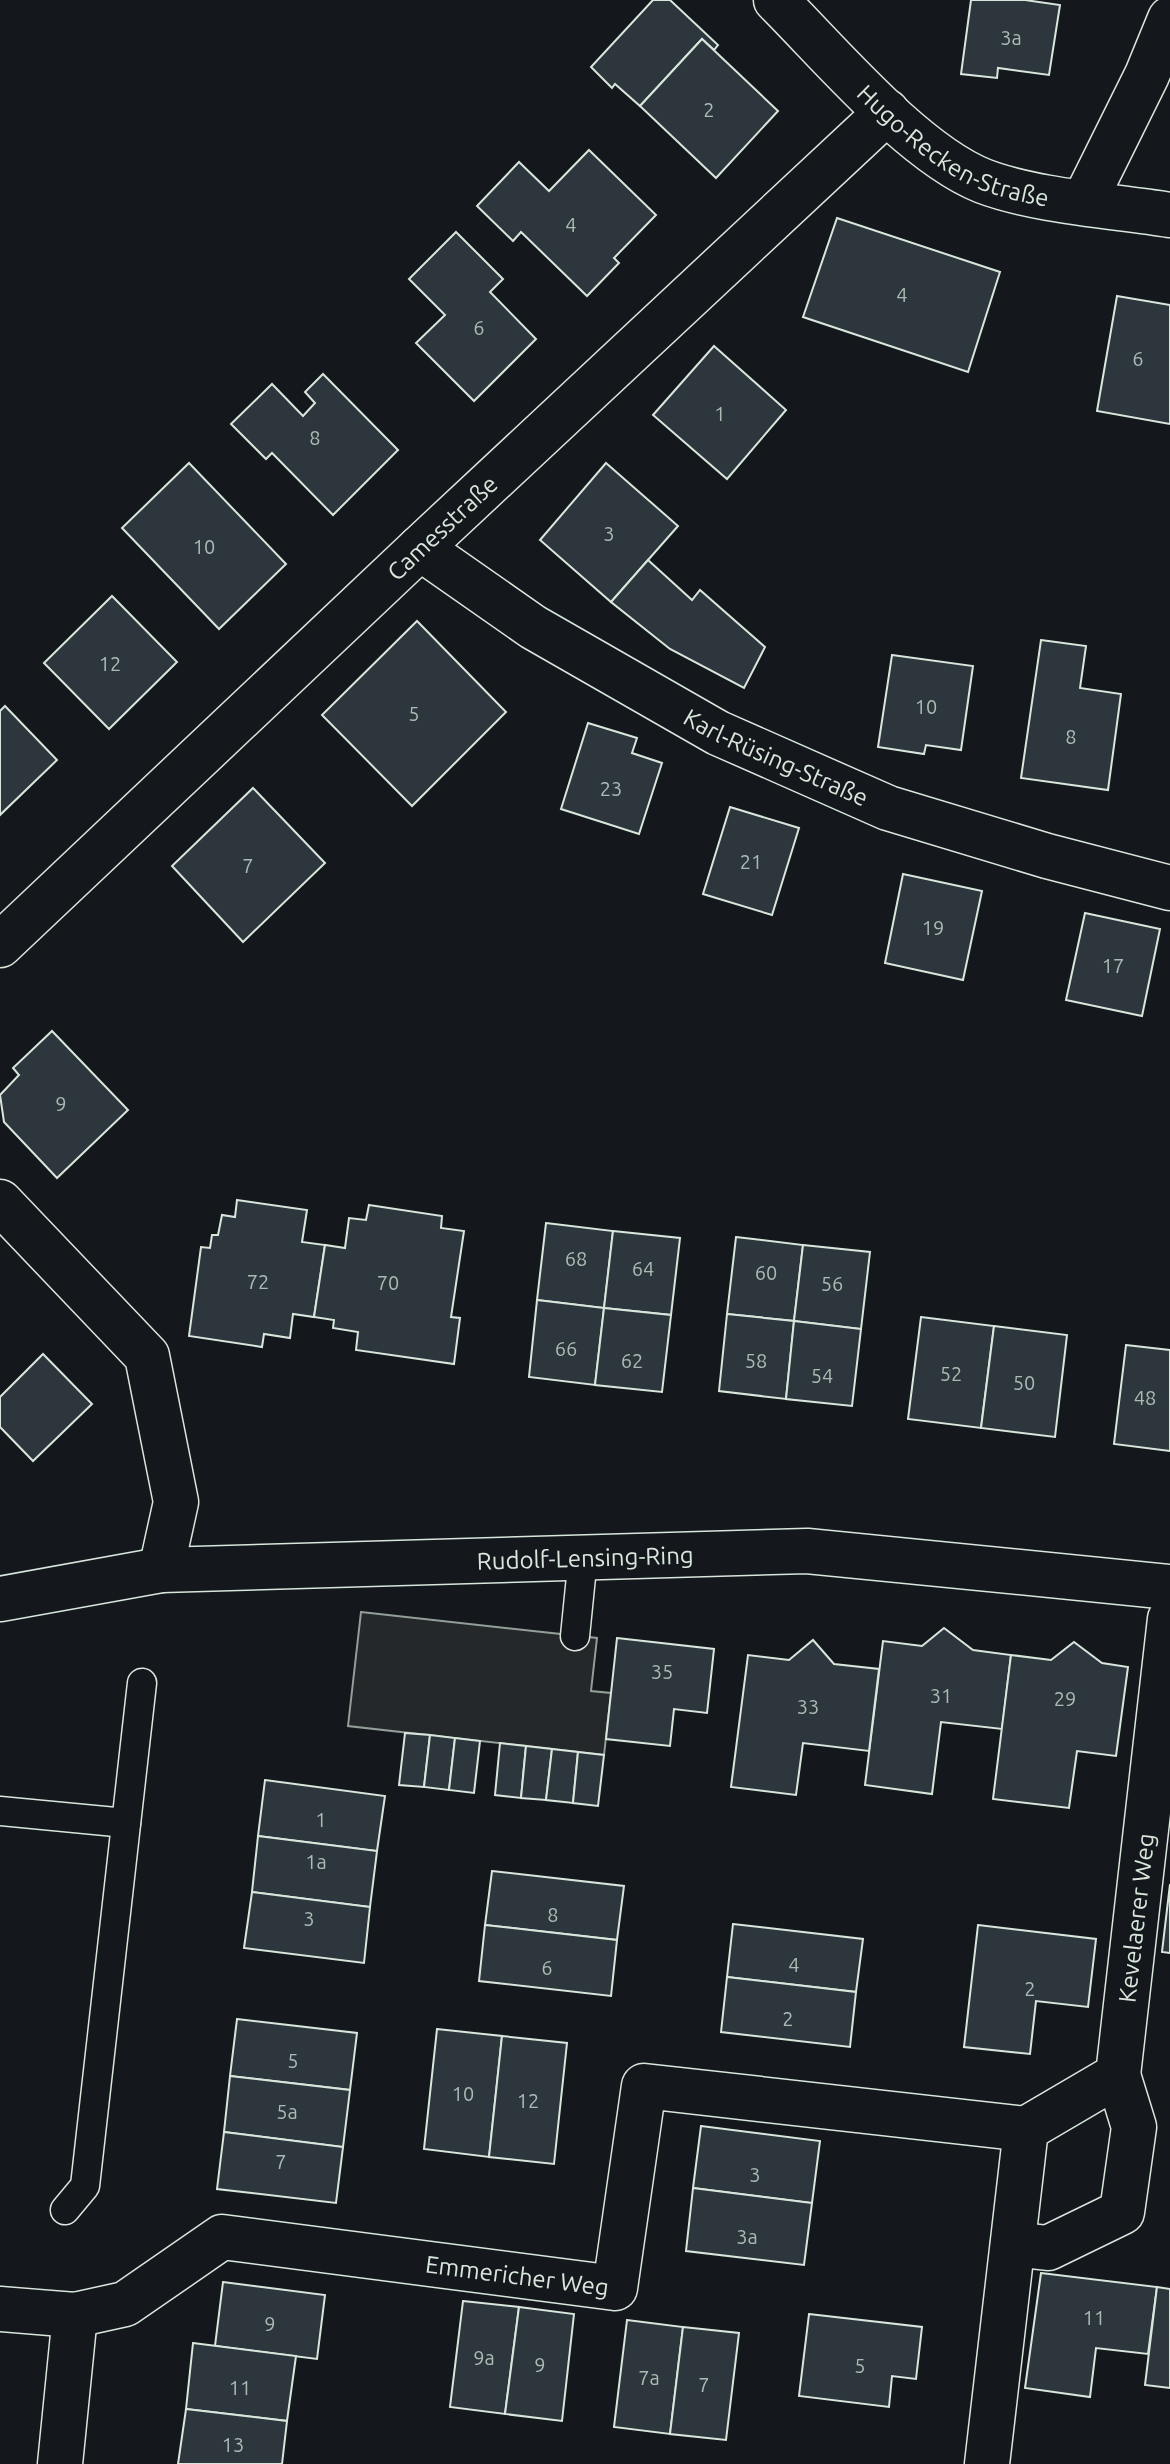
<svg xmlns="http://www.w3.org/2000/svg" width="1170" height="2464" viewBox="0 0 1170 2464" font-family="Ubuntu,sans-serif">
<rect width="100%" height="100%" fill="#14181c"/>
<polygon fill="#24282b" stroke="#939e99" stroke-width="2" points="361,1612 597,1638 591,1691 611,1693 604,1755 348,1726"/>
<g fill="#2c363c" stroke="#d8e6dc" stroke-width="2">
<polygon points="653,0 670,0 718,45 714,50 702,39 640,106 615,84 612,88 591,67"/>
<polygon points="971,0 1025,0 1060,5 1049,75 998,68 997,78 961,74"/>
<polygon points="702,39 778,111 716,178 640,106"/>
<polygon points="589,150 656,215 614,258 619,263 587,296 521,232 513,241 477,206 519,162 549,191"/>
<polygon points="837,218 1000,272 968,372 803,317"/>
<polygon points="456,232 503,279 490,292 536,339 474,401 416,343 445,315 409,279"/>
<polygon points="1117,296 1170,305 1170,424 1097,411"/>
<polygon points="714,346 786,410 727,479 653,415"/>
<polygon points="323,374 398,450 333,515 272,453 266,459 231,424 272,384 303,416 315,403 305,392"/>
<polygon points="189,463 286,564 219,629 122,528"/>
<polygon points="606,463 678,526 611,602 540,540"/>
<polygon points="648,560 692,600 700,590 765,647 744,688 670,649 611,602"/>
<polygon points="112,596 177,662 109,729 44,663"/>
<polygon points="417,621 506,712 412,806 322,715"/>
<polygon points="1041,640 1086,646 1080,688 1121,694 1108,790 1021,778"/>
<polygon points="892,655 973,666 961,750 926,745 924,754 878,747"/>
<polygon points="5,706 57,760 0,815 0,711"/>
<polygon points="588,723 637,738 632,753 662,763 639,834 561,809"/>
<polygon points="253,788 325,863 243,942 172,866"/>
<polygon points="730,807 799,828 772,915 703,894"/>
<polygon points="903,874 982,891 963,980 885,963"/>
<polygon points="1085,913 1160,929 1142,1016 1066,1000"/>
<polygon points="52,1031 128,1110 57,1178 4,1122 0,1095 19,1075 13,1068"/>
<polygon points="237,1200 307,1210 302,1242 325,1245 314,1317 293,1314 290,1338 264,1334 262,1347 189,1336 201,1247 210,1248 212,1235 218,1235 222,1215 235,1217"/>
<polygon points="369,1205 442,1216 441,1228 464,1231 451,1317 460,1318 454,1364 356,1350 358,1332 333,1328 334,1320 314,1317 325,1245 345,1248 349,1218 366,1220"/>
<polygon points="546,1223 613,1231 604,1308 537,1300"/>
<polygon points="613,1231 680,1238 671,1315 604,1308"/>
<polygon points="736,1237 803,1245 794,1321 727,1314"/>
<polygon points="803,1245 870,1252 861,1329 794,1321"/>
<polygon points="537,1300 604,1308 595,1385 529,1377"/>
<polygon points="604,1308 671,1315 662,1392 595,1385"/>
<polygon points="727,1314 794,1321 786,1399 719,1391"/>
<polygon points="921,1317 994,1326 981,1428 908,1419"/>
<polygon points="794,1321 861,1329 852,1406 786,1399"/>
<polygon points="994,1326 1067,1335 1055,1437 981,1428"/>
<polygon points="1126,1345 1170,1350 1170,1451 1114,1444"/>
<polygon points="43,1354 92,1404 33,1461 0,1427 0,1397"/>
<polygon points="944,1628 973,1650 1011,1655 1002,1729 941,1722 932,1794 865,1785 883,1641 922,1646"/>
<polygon points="617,1638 714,1649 707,1713 674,1709 670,1746 606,1739"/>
<polygon points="813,1640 834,1664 879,1669 869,1751 803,1743 796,1795 731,1787 748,1655 789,1660"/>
<polygon points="1074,1642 1102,1663 1128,1667 1116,1756 1077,1751 1069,1808 993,1799 1011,1655 1051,1660"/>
<polygon points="405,1733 430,1735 424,1787 399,1785"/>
<polygon points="430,1735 455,1738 449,1790 424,1787"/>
<polygon points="455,1738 480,1741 474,1793 449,1790"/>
<polygon points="500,1743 526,1746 521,1798 495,1795"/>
<polygon points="526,1746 552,1749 546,1800 521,1798"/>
<polygon points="552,1749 578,1752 573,1803 546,1800"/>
<polygon points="578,1752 604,1755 598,1806 573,1803"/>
<polygon points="265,1780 385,1796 377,1851 258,1836"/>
<polygon points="258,1836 377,1851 370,1907 252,1892"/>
<polygon points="492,1871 624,1886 617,1940 485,1925"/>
<polygon points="1170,1884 1170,1953 1162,1952"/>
<polygon points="252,1892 370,1907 364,1963 244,1948"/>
<polygon points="733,1924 863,1939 856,1992 727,1977"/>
<polygon points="485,1925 617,1940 611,1996 479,1981"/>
<polygon points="978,1925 1096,1939 1088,2007 1036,2001 1030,2054 964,2047"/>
<polygon points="727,1977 856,1992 850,2047 721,2032"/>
<polygon points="237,2019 357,2033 350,2090 230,2076"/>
<polygon points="437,2029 502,2036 489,2157 424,2149"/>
<polygon points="502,2036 567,2043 554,2164 489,2157"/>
<polygon points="230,2076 350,2090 343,2147 224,2132"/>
<polygon points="701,2126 820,2141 812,2203 693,2188"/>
<polygon points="224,2132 343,2147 336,2203 217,2189"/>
<polygon points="693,2188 812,2203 804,2265 686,2251"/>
<polygon points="1041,2273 1157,2287 1148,2354 1096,2348 1090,2397 1025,2388"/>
<polygon points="223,2282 325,2295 317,2359 215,2346"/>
<polygon points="1157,2287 1170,2289 1170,2388 1145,2385"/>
<polygon points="463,2301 519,2307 505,2414 450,2407"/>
<polygon points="519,2307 574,2314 562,2421 505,2414"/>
<polygon points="809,2314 922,2327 916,2379 892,2376 889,2407 799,2396"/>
<polygon points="627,2320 683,2327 670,2434 614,2427"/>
<polygon points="683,2327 739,2333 726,2440 670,2434"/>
<polygon points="193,2343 296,2356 287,2421 186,2409"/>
<polygon points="186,2409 287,2421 282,2464 178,2464"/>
</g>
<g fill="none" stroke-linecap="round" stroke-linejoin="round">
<defs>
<g id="lane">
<polyline points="575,1636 583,1557"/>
<polyline points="0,1811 126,1823"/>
<polyline points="65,2210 85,2186 142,1683"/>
</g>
<g id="street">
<path id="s1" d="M776 0C830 54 913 153 983 181 1035 201 1114 206 1170 215"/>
<polyline points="1084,202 1147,75 1170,19"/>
<path id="s2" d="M420 548 533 627 718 733 888 808 1047 856 1170 888"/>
<path id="s3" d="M0 945 420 548 887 112"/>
<polyline points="0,1202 147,1356 176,1502 161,1570"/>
<path id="s4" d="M0 1599 161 1570 807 1551 1170 1587"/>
<polyline points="1013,2244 1048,2248 1122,2212 1134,2127 1118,2075"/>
<path id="s5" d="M0 2309 75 2315 125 2304 222 2237 615 2288 644 2086 1026 2129"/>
<polyline points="60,2464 75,2315"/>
<path id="s6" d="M987 2464 1026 2129 1118 2075 1170 1619"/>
</g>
</defs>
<use href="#lane" stroke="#d8e6dc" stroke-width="31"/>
<use href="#street" stroke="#d8e6dc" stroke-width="47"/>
<use href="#lane" stroke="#14181c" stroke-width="28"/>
<use href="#street" stroke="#14181c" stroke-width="44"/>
</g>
<g text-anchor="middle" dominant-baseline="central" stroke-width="6" stroke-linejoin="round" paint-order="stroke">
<g font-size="20" fill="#adbab4">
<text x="1011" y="37">3a</text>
<text x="709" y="109">2</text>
<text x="571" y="224">4</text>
<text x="902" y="294">4</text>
<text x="479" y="327">6</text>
<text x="1138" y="358">6</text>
<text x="720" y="413">1</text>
<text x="315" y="437">8</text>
<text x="609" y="533">3</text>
<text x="204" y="546">10</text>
<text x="110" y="663">12</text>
<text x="926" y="706">10</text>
<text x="414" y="713">5</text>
<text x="1071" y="736">8</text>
<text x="611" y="788">23</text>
<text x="751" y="861">21</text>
<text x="248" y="865">7</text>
<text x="933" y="927">19</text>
<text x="1113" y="965">17</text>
<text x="61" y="1103">9</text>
<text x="576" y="1258">68</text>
<text x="643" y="1268">64</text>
<text x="766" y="1272">60</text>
<text x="258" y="1281">72</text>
<text x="388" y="1282">70</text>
<text x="832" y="1283">56</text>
<text x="566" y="1348">66</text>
<text x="632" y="1360">62</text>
<text x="756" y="1360">58</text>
<text x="951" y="1373">52</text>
<text x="822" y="1375">54</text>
<text x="1024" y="1382">50</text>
<text x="1145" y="1397">48</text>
<text x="662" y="1671">35</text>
<text x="941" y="1695">31</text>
<text x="1065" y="1698">29</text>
<text x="808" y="1706">33</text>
<text x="321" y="1819">1</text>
<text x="316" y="1861">1a</text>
<text x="553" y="1914">8</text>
<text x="309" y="1918">3</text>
<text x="794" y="1964">4</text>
<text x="547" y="1967">6</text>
<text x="1030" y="1988">2</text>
<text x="788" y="2018">2</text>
<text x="293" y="2060">5</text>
<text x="463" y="2093">10</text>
<text x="528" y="2100">12</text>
<text x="287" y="2111">5a</text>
<text x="281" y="2161">7</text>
<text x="755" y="2174">3</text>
<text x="747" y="2236">3a</text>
<text x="1094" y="2317">11</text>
<text x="270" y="2323">9</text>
<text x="484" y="2357">9a</text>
<text x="540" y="2364">9</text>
<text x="860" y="2365">5</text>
<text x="649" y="2377">7a</text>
<text x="704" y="2384">7</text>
<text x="240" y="2387">11</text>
<text x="233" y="2444">13</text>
</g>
<g font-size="24" fill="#d8e6dc" stroke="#14181c">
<text stroke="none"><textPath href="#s1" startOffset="234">Hugo-Recken-Straße</textPath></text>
<text stroke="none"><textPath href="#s3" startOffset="608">Camesstraße</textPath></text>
<text stroke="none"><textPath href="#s2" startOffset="414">Karl-Rüsing-Straße</textPath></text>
<text stroke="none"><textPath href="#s4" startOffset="588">Rudolf-Lensing-Ring</textPath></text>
<text stroke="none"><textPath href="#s6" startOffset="602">Kevelaerer Weg</textPath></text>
<text stroke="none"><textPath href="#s5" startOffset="542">Emmericher Weg</textPath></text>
</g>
</g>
</svg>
